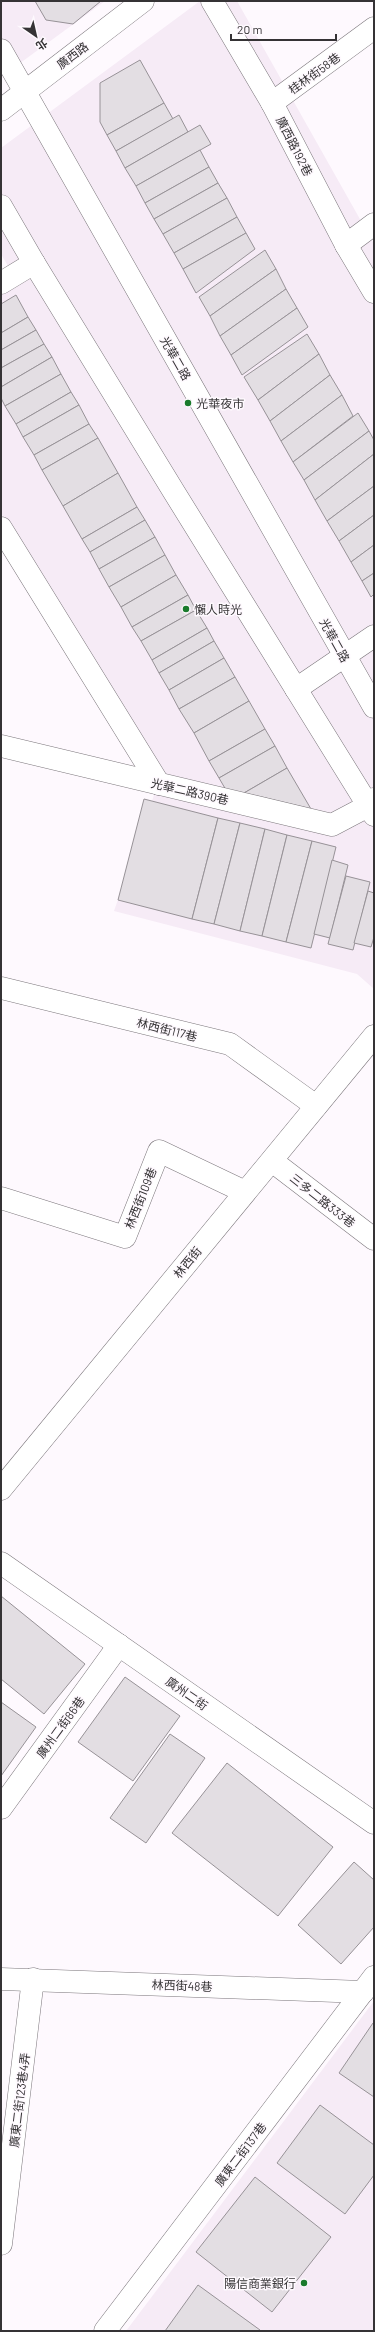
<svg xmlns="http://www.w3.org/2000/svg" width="375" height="2332" viewBox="0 0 375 2332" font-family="Barlow,'Noto Sans TC',sans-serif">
<rect width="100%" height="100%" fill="#fef9fe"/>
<g fill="#f6ebf6">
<polygon points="1,1 105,1 1,77"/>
<polygon points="200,1 237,1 374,244 374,989 357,974 114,911 163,769 1,513 1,293 19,285 1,254 1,148"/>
<polygon points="374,2001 374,2331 126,2331"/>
</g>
<g fill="#e3dee3" stroke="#979297">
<polygon points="35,1 101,1 73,24 46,20"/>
<polygon points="140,60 164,103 107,135 100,122 100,83"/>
<polygon points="164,103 173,119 116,151 107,135"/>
<polygon points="179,115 188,132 125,168 116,151"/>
<polygon points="200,125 211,144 136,186 125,168"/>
<polygon points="200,150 209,167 145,203 136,186"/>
<polygon points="209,167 218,183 154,219 145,203"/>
<polygon points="218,183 227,198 163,234 154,219"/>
<polygon points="227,198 237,217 174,253 163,234"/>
<polygon points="237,217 246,233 183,269 174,253"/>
<polygon points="246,233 255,249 196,293 183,269"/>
<polygon points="265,250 276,269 210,316 199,297"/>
<polygon points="276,269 286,289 220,336 210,316"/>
<polygon points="286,289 297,308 231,355 220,336"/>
<polygon points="16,295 28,317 1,333 1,304"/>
<polygon points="297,308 308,327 242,375 231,355"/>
<polygon points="28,317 36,330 1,350 1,333"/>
<polygon points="36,330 44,344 1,368 1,350"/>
<polygon points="307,334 319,354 258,400 244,377"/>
<polygon points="44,344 52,357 1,387 1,368"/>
<polygon points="319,354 330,375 270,421 258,400"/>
<polygon points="52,357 61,374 5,406 1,398 1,387"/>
<polygon points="61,374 71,392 16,424 5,406"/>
<polygon points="330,375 342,395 281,441 270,421"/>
<polygon points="71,392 79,405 23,437 16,424"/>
<polygon points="342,395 353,416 293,462 281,441"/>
<polygon points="79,405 89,424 34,455 23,437"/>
<polygon points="358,413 369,431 304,480 293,462"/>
<polygon points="89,424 98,438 42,470 34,455"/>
<polygon points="369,431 374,440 374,454 315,500 304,480"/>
<polygon points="98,438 118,473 63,506 42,470"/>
<polygon points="374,454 374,486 327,521 315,500"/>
<polygon points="118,473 137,507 82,539 63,506"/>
<polygon points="374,486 374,515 339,541 327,521"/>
<polygon points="137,507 145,520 90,552 82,539"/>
<polygon points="374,515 374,545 351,562 339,541"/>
<polygon points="145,520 155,537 99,569 90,552"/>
<polygon points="155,537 165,555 109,587 99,569"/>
<polygon points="374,545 374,573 362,581 351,562"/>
<polygon points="165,555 176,575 121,607 109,587"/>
<polygon points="374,573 374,594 371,597 362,581"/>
<polygon points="176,575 188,595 132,627 121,607"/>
<polygon points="188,595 196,610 141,641 132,627"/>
<polygon points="196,610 207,628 152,660 141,641"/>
<polygon points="207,628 214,641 159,673 152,660"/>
<polygon points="214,641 224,658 169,690 159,673"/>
<polygon points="224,658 235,677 179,709 169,690"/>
<polygon points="235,677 249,701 194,733 179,709"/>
<polygon points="249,701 265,729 209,761 194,733"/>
<polygon points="265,729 275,746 219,778 209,761"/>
<polygon points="275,746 287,768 244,793 226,790 219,778"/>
<polygon points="287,768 311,809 244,793"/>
<polygon points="144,799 218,818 192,919 118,900"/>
<polygon points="218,818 240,823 214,924 192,919"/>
<polygon points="240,823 265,829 240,931 214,924"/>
<polygon points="265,829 287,835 262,936 240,931"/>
<polygon points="287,835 312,841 286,942 262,936"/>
<polygon points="312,841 336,847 311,948 286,942"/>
<polygon points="332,860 348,865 330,938 314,934"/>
<polygon points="346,876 370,882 353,950 328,944"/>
<polygon points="368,891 374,893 374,937 371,947 354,943"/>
<polygon points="1,1596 85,1664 44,1714 1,1679"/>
<polygon points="125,1677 180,1716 133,1781 78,1742"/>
<polygon points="1,1702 36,1727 1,1776"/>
<polygon points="170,1734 205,1758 146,1843 110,1818"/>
<polygon points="227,1763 333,1847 278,1916 172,1833"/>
<polygon points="354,1862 374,1880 374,1927 341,1964 298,1925"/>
<polygon points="373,2023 374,2023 374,2097 339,2073"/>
<polygon points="320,2105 374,2145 374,2175 345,2214 277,2163"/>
<polygon points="255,2177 331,2237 272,2312 196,2252"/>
<polygon points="198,2285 260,2330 259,2331 165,2331"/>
</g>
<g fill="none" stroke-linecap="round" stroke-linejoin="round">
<defs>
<g id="minor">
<polyline points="212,1 272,103 346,245 374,292"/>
<polyline points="272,103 374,28"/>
<polyline points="1,110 143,1"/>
<polyline points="346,245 374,224"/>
<polyline points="1,283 34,263"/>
<polyline points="1,528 159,784"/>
<polyline points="296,689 374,636"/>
<polyline points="1,746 332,825 368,806 374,799"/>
<polyline points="1,988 230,1044 316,1106"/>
<polyline points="272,1161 374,1239"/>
<polyline points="1,1198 125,1237 159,1151 245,1192"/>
<polyline points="1,1489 374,1036"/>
<polyline points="1,1563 374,1823"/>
<polyline points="1,1808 119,1645"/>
<polyline points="1,1979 363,1992"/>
<polyline points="1,2244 33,1979"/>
<polyline points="105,2331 374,1977"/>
</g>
<g id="tertiary">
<polyline points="1,50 374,707"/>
<polyline points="1,206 34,263 174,492 374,815"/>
</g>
</defs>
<use href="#minor" stroke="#7c777c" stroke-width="23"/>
<use href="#tertiary" stroke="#7c777c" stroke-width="23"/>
<use href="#minor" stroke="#fff" stroke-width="22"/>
<use href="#tertiary" stroke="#fff" stroke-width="22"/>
</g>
<g fill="#1a7b2c" stroke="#fef9fe" stroke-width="1.5">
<circle cx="188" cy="403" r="4"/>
<circle cx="186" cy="609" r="4"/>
<circle cx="304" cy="2283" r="4"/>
</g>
<g text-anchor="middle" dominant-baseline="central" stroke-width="3" stroke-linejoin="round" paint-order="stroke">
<g font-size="12" fill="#353335" stroke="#fef9fe">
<text transform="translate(72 55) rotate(-37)">廣西路</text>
<text transform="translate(314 73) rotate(-36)">桂林街58巷</text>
<text transform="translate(295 146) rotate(63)">廣西路192巷</text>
<text transform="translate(176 358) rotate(60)">光華二路</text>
<text transform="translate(335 640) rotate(61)">光華二路</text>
<text transform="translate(190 791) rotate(13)">光華二路390巷</text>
<text transform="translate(167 1029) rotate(14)">林西街117巷</text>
<text transform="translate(140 1198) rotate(-68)">林西街109巷</text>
<text transform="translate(323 1200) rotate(38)">三多二路333巷</text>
<text transform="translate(187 1262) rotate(-51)">林西街</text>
<text transform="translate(187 1693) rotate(35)">廣州二街</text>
<text transform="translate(60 1727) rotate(-54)">廣州二街86巷</text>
<text transform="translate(182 1985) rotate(2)">林西街48巷</text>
<text transform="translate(19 2100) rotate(-83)">廣東二街123巷4弄</text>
<text transform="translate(240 2154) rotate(-53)">廣東二街137巷</text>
</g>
<g font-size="12" fill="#353335" stroke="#fef9fe" text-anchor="start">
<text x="196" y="403">光華夜市</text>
<text x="194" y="609">懶人時光</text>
<text x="296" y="2283" text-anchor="end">陽信商業銀行</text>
</g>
</g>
<rect width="375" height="2332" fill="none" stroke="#353335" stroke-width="4"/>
<g transform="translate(36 36) rotate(146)" stroke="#fef9fe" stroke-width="3" paint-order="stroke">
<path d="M0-3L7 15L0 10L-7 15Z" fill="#353335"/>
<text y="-6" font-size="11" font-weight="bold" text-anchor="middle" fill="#353335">北</text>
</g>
<path d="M231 34v6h105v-6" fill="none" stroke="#353335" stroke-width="2"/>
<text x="237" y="34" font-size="12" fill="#353335" stroke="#fef9fe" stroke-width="3" paint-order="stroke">20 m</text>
</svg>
